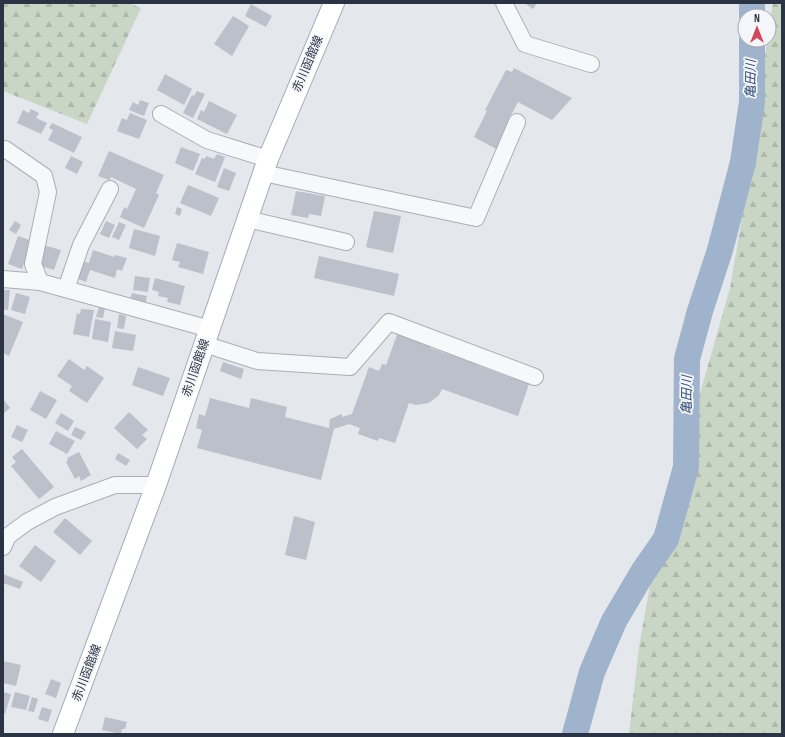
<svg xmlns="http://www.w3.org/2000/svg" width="785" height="737" viewBox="0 0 785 737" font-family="'Sofia Sans Condensed','Noto Sans JP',sans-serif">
<defs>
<pattern id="forest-firs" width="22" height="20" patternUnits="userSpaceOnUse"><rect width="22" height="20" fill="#c9d6c5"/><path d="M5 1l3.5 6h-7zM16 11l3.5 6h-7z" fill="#adb8ab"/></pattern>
</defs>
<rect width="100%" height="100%" fill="#e4e7ec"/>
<g fill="url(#forest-firs)">
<polygon points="3,3 129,3 141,8 87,124 3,91"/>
<polygon points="773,3 782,3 782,734 629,734 639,647 658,541 730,288 754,148 767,40 769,40 769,25"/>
</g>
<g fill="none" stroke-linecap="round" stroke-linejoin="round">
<g stroke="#9fb4cc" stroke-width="26">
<polyline points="752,3 752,16"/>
<polyline points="575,734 592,672 614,621 643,572 666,539 686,467 687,359 700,311 720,250 743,162 752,102 752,40"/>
</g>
</g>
<g fill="#bbc0ca">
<polygon points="524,3 537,3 533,9"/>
<polygon points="251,4 272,16 266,27 245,16"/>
<polygon points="233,16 249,26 232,56 214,44"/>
<polygon points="514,68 572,98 552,120 518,102 509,119 513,121 498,150 474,137 487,111 485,110 506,70 512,72"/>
<polygon points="165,74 192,89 184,105 157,90"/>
<polygon points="197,91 205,94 193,118 183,113 192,95 194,96"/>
<polygon points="140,100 149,103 144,116 129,110 133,102 138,105"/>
<polygon points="209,101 237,115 227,134 197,119 201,110 204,112"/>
<polygon points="31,109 39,113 36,118 47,123 41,134 17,123 23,110 29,113"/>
<polygon points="130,113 147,120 139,139 117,131 122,118 127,120"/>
<polygon points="52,123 82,137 74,153 48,140 53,130 49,128"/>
<polygon points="181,147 200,154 193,171 175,163"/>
<polygon points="109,151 164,175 156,193 159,195 144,228 120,217 124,207 127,209 136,189 111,177 109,180 98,176"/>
<polygon points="217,154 225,157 215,182 195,174 202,158 205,159 206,156 214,159"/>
<polygon points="71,156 83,162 77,174 65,168"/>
<polygon points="224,168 236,173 229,191 217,187"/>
<polygon points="188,185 219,198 211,216 180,203"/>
<polygon points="296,191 325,196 321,216 309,214 308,218 291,215"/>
<polygon points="177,207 182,209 180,216 175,214"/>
<polygon points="374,211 401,216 393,253 366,247"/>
<polygon points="15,221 21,225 16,234 9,230"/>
<polygon points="106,221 115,225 109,238 100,234"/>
<polygon points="119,222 126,225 119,240 112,237"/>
<polygon points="134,229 160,236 155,256 129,248"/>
<polygon points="18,236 32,241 22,269 8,264"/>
<polygon points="177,243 209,252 203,274 178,267 180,262 172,260"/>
<polygon points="43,245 61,250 54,270 44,267 43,271 38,269"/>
<polygon points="93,250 114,257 115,255 127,258 122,271 117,269 115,278 90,270 86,282 78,279 82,261 89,263"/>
<polygon points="319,256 399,274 394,296 314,278"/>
<polygon points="135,276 150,278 148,292 133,290"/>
<polygon points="155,278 185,286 180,305 167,302 168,298 158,296 159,292 152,290"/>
<polygon points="3,290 10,290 8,310 3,309"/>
<polygon points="16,293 30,297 25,314 11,310"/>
<polygon points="132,293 147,296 145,305 130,301"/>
<polygon points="99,307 105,308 103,318 96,317"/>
<polygon points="81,309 94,310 89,337 73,334 77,313 80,314"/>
<polygon points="3,314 23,322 9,356 3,353"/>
<polygon points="119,314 126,316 124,329 117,328"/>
<polygon points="95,319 111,322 108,342 92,339"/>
<polygon points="115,331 136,335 133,351 112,348"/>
<polygon points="398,332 431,344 430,348 466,360 467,358 480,362 479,366 529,384 518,416 442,389 439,395 429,403 416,405 409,403 395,443 379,438 378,441 358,434 360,428 349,424 334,429 321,480 197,448 202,430 196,428 199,414 205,416 210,398 249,408 251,398 287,407 285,417 329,428 330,419 342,414 342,417 352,414 369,367 379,371 382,364 386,365"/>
<polygon points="69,359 84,370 87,366 104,378 87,403 69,391 72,386 57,376"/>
<polygon points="223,362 244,369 241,379 220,371"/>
<polygon points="138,367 170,378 163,396 132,385"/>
<polygon points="40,391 57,400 46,419 30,410"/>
<polygon points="3,399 10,408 3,414"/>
<polygon points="129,412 148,430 142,435 147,439 137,449 114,428"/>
<polygon points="61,413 74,421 68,431 55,423"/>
<polygon points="17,425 28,430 22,442 11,437"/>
<polygon points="75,427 86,432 81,440 71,435"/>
<polygon points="56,431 75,441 67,454 49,444"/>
<polygon points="22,449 54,487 39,499 11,466 16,462 12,457"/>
<polygon points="79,452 91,475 81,481 79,476 75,479 66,462 68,460 67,458"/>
<polygon points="118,453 130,460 126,466 115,459"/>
<polygon points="294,516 315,522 306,560 285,555"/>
<polygon points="65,518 92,541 80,555 53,532"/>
<polygon points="35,545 56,561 41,582 19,566"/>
<polygon points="3,574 23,582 20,589 3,583"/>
<polygon points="3,661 21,665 16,686 3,683"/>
<polygon points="51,679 61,683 56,698 45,694"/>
<polygon points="3,692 11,694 5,714 3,713"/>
<polygon points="15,692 30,696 26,710 11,707"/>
<polygon points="32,697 38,699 34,712 28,711"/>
<polygon points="42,707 52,710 48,722 38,719"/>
<polygon points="105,717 127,722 125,729 122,729 121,734 102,730"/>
</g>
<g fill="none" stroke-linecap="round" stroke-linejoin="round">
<defs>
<g id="minor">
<polyline points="504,3 525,44 591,64"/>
<polyline points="161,114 207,140 268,159"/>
<polyline points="3,149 5,149 44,176 48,192 33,264 40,282"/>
<polyline points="263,173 476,218 517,122"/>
<polyline points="247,219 346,242"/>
<polyline points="3,279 40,282 210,329"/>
<polyline points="66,289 81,245 110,189"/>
<polyline points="204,344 257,361 350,367 389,322 535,377"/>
<polyline points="3,547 8,536 27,522 55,507 115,485 156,485"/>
</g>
<polyline id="major" points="63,734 156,485 268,159 334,3"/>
</defs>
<use href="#minor" stroke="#a9aeb7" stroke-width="18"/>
<use href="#major" stroke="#a3abb8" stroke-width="22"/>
<use href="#minor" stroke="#f7f8fa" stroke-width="16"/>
<use href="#major" stroke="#fff" stroke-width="20"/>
</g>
<g text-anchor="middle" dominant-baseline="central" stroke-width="3.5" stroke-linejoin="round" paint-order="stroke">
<g font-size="12" fill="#2b3445" stroke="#f4f6f9">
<text transform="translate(308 64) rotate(-67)">赤川函館線</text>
<text transform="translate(196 368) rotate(-71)">赤川函館線</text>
<text transform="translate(87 673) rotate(-69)">赤川函館線</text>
</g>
<g font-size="13" font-style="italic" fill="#34527a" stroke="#f4f6f9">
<text transform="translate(751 79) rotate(-89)">亀田川</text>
<text transform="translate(687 395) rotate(-89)">亀田川</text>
</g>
</g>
<rect width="785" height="737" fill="none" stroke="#2b3445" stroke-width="8"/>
<g transform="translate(757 28)"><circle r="19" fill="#f4f6f9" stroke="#a4a8b1"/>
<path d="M0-3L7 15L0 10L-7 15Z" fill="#d1495b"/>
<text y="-6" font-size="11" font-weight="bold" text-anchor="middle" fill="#2b3445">N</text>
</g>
</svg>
